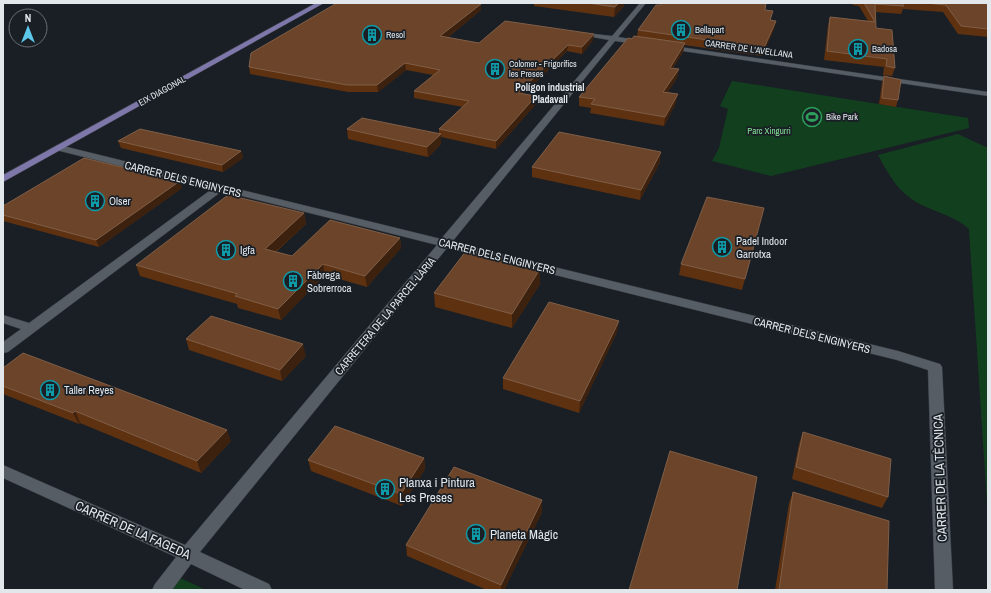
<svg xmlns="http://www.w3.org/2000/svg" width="991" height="593" viewBox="0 0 991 593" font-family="'Archivo Narrow',sans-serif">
<rect width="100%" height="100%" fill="#191f25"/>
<g fill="#12401f">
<polygon points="732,81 968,118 969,128 771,176 712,161 719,148 728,109 720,106"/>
<path d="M958 134 988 148V518L969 229C958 219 945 215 931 209 902 198 892 181 878 155Z"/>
<polygon points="178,577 206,590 166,590"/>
</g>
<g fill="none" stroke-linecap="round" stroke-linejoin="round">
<defs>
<g id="street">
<polygon points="640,3 646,3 618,37 644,41 644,45 615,41 452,242 898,351 940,364 942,367 953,590 935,590 928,370 897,360 447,248 200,552 269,584 272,590 245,590 191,564 172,590 152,590 155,584 176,557 3,478 3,465 185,545 437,245 222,191 8,352 3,353 3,342 21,329 3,323 3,315 29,323 212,189 56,150 54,148 56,146 59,145 441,239 609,40 576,34 576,32 612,36"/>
<polygon points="666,45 988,92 988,96 669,49 665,47"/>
</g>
<polygon id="primary" points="316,3 324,3 3,182 3,175"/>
</defs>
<use href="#street" stroke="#363a3f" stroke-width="1"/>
<use href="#primary" stroke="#363a3f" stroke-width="1"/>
<use href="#street" fill="#565d64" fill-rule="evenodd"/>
<use href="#primary" fill="#7e77a9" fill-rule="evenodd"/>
</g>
<g fill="#5e3111">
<polygon points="534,3 624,3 624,6 614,17 534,6"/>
<polygon points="852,3 988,3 988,37 958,34 943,12 903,9 901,14 875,12 876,28 895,68 892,76 883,75 884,67 824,60 828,25 830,17 868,21 859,6 853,5"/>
<polygon points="481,4 481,10 447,38 479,43 593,40 582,54 567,51 524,94 536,96 536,104 496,149 441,137 441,144 428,157 348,139 347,129 439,134 439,129 463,107 414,98 414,91 433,75 406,70 378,92 348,92 250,74 249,67"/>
<polygon points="660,5 765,10 771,20 776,21 774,29 762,56 684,45 683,52 673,68 679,69 677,78 668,92 676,103 664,126 590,113 591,108 579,106 579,97 632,39 637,36 638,30"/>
<polygon points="884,76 898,100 896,107 879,104 882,82"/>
<polygon points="118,141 241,151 243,158 223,172 121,148"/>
<polygon points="660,162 640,200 532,177 532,167"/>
<polygon points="182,188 99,247 3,221 3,206"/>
<polygon points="764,208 742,290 679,275 681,264"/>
<polygon points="304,213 306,224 276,252 292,256 400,238 401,248 367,287 325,275 281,320 238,308 237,304 140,276 136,265"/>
<polygon points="540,269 540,284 512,328 435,307 434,293"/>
<polygon points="617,332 579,413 503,389 503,378"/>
<polygon points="186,339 306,356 282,381 189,350"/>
<polygon points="3,368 231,441 201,473 80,423 79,424 3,394"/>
<polygon points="803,432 888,497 882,508 792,479 799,444"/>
<polygon points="424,458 425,469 402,506 311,471 308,460"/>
<polygon points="793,492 887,590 775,590 789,503"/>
<polygon points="542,500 542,512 504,590 487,590 407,556 406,545"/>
</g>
<g fill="#3c210f">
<polygon points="619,3 624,3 624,6 614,17 615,7"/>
<polygon points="481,4 481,10 440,43 440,36"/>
<polygon points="776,21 774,29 762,56 764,48"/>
<polygon points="594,34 593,40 582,54 582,47"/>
<polygon points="685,43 683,52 668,76 670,68"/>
<polygon points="568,45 567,51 518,100 518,93"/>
<polygon points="405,63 406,70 378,92 377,85"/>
<polygon points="679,69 677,78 662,101 663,92"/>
<polygon points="678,94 676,103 664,126 665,117"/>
<polygon points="536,96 536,104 496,149 496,141"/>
<polygon points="441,134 441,144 428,157 427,147"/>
<polygon points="241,151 243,158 223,172 222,165"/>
<polygon points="661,152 660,162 640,200 641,190"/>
<polygon points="180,181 182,188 99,247 96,240"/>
<polygon points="304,213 306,224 267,259 265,249"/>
<polygon points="400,238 401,248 367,287 365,276"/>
<polygon points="323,264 325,275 281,320 278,309"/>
<polygon points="540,269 540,284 512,328 512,314"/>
<polygon points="619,321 617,332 579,413 580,401"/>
<polygon points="303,344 306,356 282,381 280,370"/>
<polygon points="75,411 80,423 79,424 73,413"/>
<polygon points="227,430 231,441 201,473 197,461"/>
<polygon points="424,458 425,469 402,506 401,494"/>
<polygon points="542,500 542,512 504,590 501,590 501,585"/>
</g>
<g fill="#6c4429" stroke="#7f5e47">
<polygon points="337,3 471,3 481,4 440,36 479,43 505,21 594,34 582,47 568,45 518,93 536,96 496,141 439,129 469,101 414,91 440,70 405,63 377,85 347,85 249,67 251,53"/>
<polygon points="588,3 619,3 615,7"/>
<polygon points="662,3 766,3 765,10 773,11 770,20 776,21 764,48 638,30 656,5 660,5"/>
<polygon points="864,3 902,3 904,6 875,4 876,28 892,30 895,68 886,66 887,59 827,51 830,17 875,22"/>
<polygon points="926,3 980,3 988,4 988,29 961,26 946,5"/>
<polygon points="634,36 685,43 670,68 679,69 663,92 678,94 665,117 591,104 595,99 579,97 628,38 632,39"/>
<polygon points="884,76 901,80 898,100 882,98"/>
<polygon points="362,118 441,134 427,147 347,129"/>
<polygon points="140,129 241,151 222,165 118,141"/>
<polygon points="559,132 661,152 641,190 532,167"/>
<polygon points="84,158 180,181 96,240 3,215 3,206"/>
<polygon points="228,195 304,213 265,249 292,256 330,220 400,238 365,276 323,264 278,309 235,296 238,294 136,265"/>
<polygon points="707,197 764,208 745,279 681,264"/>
<polygon points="466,251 540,269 512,314 434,293"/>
<polygon points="549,302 619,321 580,401 503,378"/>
<polygon points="211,316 303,344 280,370 186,339"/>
<polygon points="23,353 227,430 197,461 75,411 73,413 3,386 3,368"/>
<polygon points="335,426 424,458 401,494 308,460"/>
<polygon points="803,432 891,459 888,497 796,467"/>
<polygon points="670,451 757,477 737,590 629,590"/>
<polygon points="454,467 542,500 501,585 406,545"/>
<polygon points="793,492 889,521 887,590 779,590"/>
</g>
<defs>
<symbol id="building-ring" viewBox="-11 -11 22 22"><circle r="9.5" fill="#191f25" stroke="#0f9aa8" stroke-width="1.5"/><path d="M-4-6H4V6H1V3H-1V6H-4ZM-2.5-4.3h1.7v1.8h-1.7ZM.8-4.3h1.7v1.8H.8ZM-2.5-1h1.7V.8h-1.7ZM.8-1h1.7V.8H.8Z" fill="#0f9aa8"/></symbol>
<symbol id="stadium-ring" viewBox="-11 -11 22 22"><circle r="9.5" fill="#191f25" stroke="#2e9e5b" stroke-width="1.5"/><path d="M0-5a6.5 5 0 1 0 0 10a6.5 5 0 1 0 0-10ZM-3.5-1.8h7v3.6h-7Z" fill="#2e9e5b"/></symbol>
</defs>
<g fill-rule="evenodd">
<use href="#building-ring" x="670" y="19" width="22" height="22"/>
<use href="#building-ring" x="361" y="24" width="22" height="22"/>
<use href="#building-ring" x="847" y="38" width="22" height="22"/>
<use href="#building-ring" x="484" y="58" width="22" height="22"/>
<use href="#stadium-ring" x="801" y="106" width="22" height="22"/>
<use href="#building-ring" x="84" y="190" width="22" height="22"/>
<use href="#building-ring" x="711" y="236" width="22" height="22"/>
<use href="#building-ring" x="215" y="239" width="22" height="22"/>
<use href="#building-ring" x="282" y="270" width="22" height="22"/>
<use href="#building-ring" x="39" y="379" width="22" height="22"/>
<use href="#building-ring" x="374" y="478" width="22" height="22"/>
<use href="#building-ring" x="465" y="523" width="22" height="22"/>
</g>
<g text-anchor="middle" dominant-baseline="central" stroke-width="3.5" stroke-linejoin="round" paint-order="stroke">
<g font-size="9" fill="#e2e7eb" stroke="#191f25" text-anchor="start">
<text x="695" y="30">Bellapart</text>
<text x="386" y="35">Resol</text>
<text x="872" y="49">Badosa</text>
<text x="509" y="64">Colomer - Frigorífics<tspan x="509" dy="10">les Preses</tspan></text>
<text x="826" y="117">Bike Park</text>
</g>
<g font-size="9" fill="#e2e7eb" stroke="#191f25">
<text transform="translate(749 49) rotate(8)">CARRER DE L'AVELLANA</text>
<text transform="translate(162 91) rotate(-29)">EIX DIAGONAL</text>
</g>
<g font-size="9" fill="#85e197" stroke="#191f25">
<text x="769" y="131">Parc Xingurri</text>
</g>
<g font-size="10" font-weight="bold" fill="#e2e7eb" stroke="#191f25">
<text x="550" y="87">Polígon industrial<tspan x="550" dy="12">Pladavall</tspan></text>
</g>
<g font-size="11" fill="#e2e7eb" stroke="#191f25">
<text transform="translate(183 179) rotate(14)">CARRER DELS ENGINYERS</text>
<text transform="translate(497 256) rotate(14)">CARRER DELS ENGINYERS</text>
<text transform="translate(385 316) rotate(-50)">CARRETERA DE LA PARCEL·LÀRIA</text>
<text transform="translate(812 335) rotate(14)">CARRER DELS ENGINYERS</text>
</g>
<g font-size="11" fill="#e2e7eb" stroke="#191f25" text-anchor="start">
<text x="109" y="201">Olser</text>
<text x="736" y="241">Padel Indoor<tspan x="736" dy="13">Garrotxa</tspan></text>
<text x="240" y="250">Igfa</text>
<text x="307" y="275">Fàbrega<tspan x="307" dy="13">Sobrerroca</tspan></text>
<text x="64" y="390">Taller Reyes</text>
</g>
<g font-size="13" fill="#e2e7eb" stroke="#191f25">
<text transform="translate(940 478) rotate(-92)">CARRER DE LA TÈCNICA</text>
<text transform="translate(133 530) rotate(24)">CARRER DE LA FAGEDA</text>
</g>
<g font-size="13" fill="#e2e7eb" stroke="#191f25" text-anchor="start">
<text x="399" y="482">Planxa i Pintura<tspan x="399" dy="15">Les Preses</tspan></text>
<text x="490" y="534">Planeta Màgic</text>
</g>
</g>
<rect width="991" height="593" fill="none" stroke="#e2e7eb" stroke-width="8"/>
<g transform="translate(28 28)"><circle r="19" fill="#191f25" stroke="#696f74"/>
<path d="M0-3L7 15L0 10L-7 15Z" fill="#5cc7e8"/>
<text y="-6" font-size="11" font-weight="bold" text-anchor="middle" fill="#e2e7eb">N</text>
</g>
</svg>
